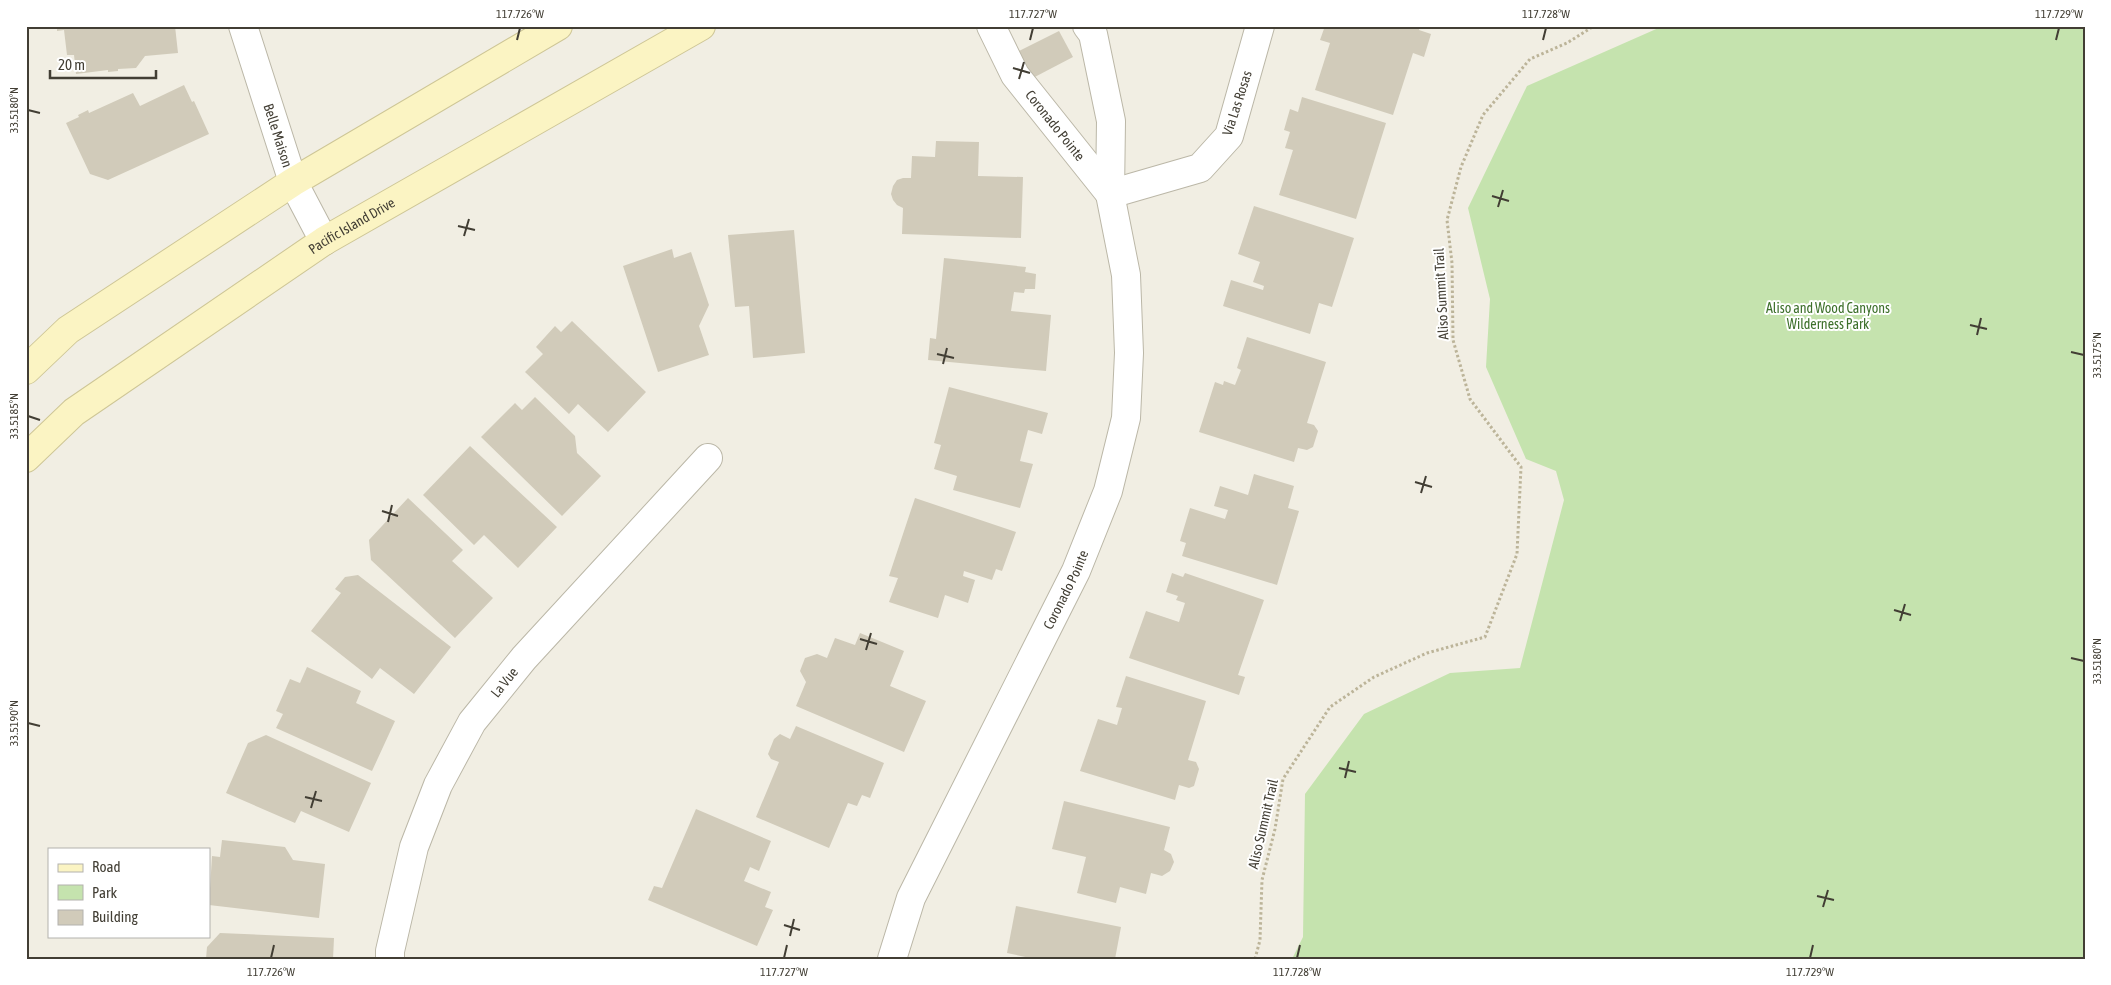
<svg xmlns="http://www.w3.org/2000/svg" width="2111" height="985" viewBox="0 0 2111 985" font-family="'Asap Condensed',sans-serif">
<rect width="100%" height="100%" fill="#f1eee3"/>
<polygon fill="#c5e3ae" points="1663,26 2085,26 2085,959 1292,959 1303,937 1305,794 1364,714 1450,673 1520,668 1564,500 1556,471 1526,459 1486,367 1490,299 1468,208 1527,86"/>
<g fill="#d1cbba">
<polygon points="57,26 175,26 178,53 145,56 136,68 118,69 118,71 108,72 108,70 76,74 74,55 67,55 64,30 57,31"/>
<polygon points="1325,26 1420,26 1419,30 1431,34 1424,57 1413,53 1393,115 1315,90 1330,43 1320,40"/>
<polygon points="1059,31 1073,57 1029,80 1015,53"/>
<polygon points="184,85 192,102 194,101 209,134 108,180 90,174 66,123 79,117 78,115 88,110 89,113 133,93 140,106"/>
<polygon points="1302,97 1386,123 1356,219 1279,195 1293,150 1285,148 1290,132 1284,130 1290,109 1298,112"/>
<polygon points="936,141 979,142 978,176 1023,177 1021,238 902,234 903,208 897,205 893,200 891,194 893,186 897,180 903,178 911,178 912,156 935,157"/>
<polygon points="1254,206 1354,238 1332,307 1319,303 1310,334 1223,306 1231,280 1263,290 1264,286 1253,282 1260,262 1238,254"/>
<polygon points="794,230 805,353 753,358 749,306 735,307 728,235"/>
<polygon points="672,249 674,258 691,252 709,305 699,326 709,355 658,372 623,266"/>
<polygon points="944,258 1026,267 1025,272 1036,274 1035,289 1025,289 1024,293 1014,292 1011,311 1051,315 1046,371 928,360 930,338 936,339"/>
<polygon points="572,321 646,392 608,432 578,404 569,414 525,372 543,354 536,347 555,326 561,332"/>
<polygon points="1247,337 1326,362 1307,423 1314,425 1318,431 1313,447 1307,450 1298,448 1294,462 1199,432 1215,382 1223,385 1224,381 1235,385 1241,370 1237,368"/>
<polygon points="949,387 1048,413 1042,434 1028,430 1020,461 1033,464 1020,508 953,490 957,476 934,469 941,445 934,443"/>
<polygon points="535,397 575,436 577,453 601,476 562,516 481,437 515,403 522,410"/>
<polygon points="470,446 557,527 518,568 484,535 474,545 423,495"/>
<polygon points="1254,474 1294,486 1288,508 1299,511 1277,585 1182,556 1186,543 1180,541 1190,508 1225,519 1228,510 1214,506 1220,486 1248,495"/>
<polygon points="408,498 463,550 452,561 493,598 455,638 371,560 369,540"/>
<polygon points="915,498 1016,532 1002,571 996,569 992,580 964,571 963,576 975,580 968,603 945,595 938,618 889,602 898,578 889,576"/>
<polygon points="1172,573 1183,577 1185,573 1264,600 1238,675 1245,677 1239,695 1129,658 1146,611 1179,622 1185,603 1176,600 1178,596 1166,592"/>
<polygon points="358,575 451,647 414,694 380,668 372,679 311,631 341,593 335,589 345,577"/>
<polygon points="860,633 904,651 890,686 926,701 904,752 796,706 806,682 800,671 805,658 817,654 827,658 835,638 855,645"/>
<polygon points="307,667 361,691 356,703 395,721 372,771 276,728 283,714 276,711 290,679 300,683"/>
<polygon points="1126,676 1206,701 1188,760 1196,762 1199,769 1194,786 1189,788 1179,785 1175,800 1080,771 1098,719 1117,725 1122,708 1116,707"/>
<polygon points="796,726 884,763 870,798 862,795 857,806 848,803 829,848 756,817 779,762 771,759 768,754 774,739 780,734 790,739"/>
<polygon points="266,735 371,783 349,832 301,811 295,823 226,793 248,743"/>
<polygon points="1064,801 1170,827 1164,850 1171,854 1174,862 1170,871 1162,876 1151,873 1146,894 1120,887 1116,903 1077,893 1086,857 1052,849"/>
<polygon points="696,809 771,841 759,871 750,867 744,881 771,892 765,907 773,910 757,946 648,900 654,886 662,888"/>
<polygon points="222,840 285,847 293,860 325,864 319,918 209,905 212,856 220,857"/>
<polygon points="1016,906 1121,927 1115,959 1035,959 1007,953"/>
<polygon points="220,933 334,938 333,959 206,959 207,947"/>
</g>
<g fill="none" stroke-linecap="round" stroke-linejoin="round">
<defs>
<g id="minor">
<path id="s1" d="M243 26 293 182 324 241"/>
<path id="s2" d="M991 26 1015 75 1110 194"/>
<polyline points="1110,194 1200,168 1229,136 1260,26"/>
<path id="s3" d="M390 959V951L414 847 438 785 472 722 524 658 708 458"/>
<path id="s4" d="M892 959 911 898 1076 571 1108 491 1126 418 1129 353 1126 275 1110 194 1111 121 1093 34 1087 26"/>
</g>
<g id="secondary">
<polyline points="26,370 68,330 293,182 558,26"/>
<path id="s5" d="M26 458 74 412 324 241 701 26"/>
</g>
</defs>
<use href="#minor" stroke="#bbb7a7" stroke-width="30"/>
<use href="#secondary" stroke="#cec696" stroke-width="30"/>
<polyline stroke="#bcb499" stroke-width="3" stroke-dasharray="2.5 2.5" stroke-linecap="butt" points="1255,959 1260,940 1262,880 1275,829 1283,779 1330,707 1374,677 1427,653 1485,637 1517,554 1521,467 1470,399 1453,340 1452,263 1447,220 1461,167 1483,115 1530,59 1567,43 1594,26"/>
<use href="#minor" stroke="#fff" stroke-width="28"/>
<use href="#secondary" stroke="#fbf4c3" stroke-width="28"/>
</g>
<path fill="none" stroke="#423e34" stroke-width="2" d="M517 40 520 28M1030 40 1033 28M1543 40 1546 28M2056 40 2059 28M1013 68 1030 73M1019 79 1024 62M28 110 40 113M1492 196 1509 201M1498 207 1503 190M458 226 475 230M464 236 469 219M1970 325 1987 329M1977 335 1981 318M2071 352 2084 355M937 354 954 358M943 364 947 348M28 416 40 420M1415 482 1432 487M1421 493 1426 476M382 511 398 516M388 522 392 505M1894 610 1911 615M1900 621 1905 604M860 639 877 644M866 650 871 633M2071 658 2084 661M28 723 40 726M1339 768 1356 772M1345 778 1349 761M305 797 322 801M311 808 316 791M1817 896 1834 900M1823 907 1828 890M784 925 800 930M790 936 794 919M271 958 274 945M784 958 787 945M1297 958 1300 945M1810 958 1813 945"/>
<g text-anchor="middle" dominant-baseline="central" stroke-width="4" stroke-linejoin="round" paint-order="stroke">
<g font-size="14" fill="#423e34" stroke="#fff">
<text transform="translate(1237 103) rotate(-72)">Via Las Rosas</text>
<text stroke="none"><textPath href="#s2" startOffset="119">Coronado Pointe</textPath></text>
<text stroke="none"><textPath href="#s1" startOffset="115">Belle Maison</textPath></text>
<text stroke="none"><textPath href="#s5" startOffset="401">Pacific Island Drive</textPath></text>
<text transform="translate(1441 294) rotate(-93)">Aliso Summit Trail</text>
<text stroke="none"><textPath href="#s4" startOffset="409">Coronado Pointe</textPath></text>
<text stroke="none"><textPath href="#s3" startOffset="304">La Vue</textPath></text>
<text transform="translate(1263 824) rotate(-77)">Aliso Summit Trail</text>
</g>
<g font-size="14" fill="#3d702b" stroke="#fff">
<text x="1828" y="308">Aliso and Wood Canyons<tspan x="1828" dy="16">Wilderness Park</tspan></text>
</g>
</g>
<rect width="2111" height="985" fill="none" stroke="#ffffff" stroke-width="55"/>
<rect x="48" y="848" width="162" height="90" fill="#ffffff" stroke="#b3b2ae"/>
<rect x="58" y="864" width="25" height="8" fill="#fbf4c3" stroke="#b3b2ae"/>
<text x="92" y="872" font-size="15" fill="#423e34">Road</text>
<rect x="58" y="885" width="25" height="15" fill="#c5e3ae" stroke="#b3b2ae"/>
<text x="92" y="898" font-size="15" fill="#423e34">Park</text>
<rect x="58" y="910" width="25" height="15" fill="#d1cbba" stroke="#b3b2ae"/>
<text x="92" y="922" font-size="15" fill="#423e34">Building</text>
<path d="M50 70v8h106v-8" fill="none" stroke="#423e34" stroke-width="2.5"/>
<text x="58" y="70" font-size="15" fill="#423e34" stroke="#ffffff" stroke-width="4" paint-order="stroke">20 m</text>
<rect x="28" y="28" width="2056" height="930" fill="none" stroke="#423e34" stroke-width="2"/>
<g font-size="12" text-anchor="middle" fill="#423e34">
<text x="520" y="18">117.726°W</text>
<text x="1033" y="18">117.727°W</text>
<text x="1546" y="18">117.728°W</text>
<text x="2059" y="18">117.729°W</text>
<text transform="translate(14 110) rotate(-90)" y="4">33.5180°N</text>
<text transform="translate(2097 355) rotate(-90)" y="4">33.5175°N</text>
<text transform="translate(14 416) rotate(-90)" y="4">33.5185°N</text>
<text transform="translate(2097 661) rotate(-90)" y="4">33.5180°N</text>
<text transform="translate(14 723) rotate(-90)" y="4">33.5190°N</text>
<text x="271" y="976">117.726°W</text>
<text x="784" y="976">117.727°W</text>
<text x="1297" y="976">117.728°W</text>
<text x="1810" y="976">117.729°W</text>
</g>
</svg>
